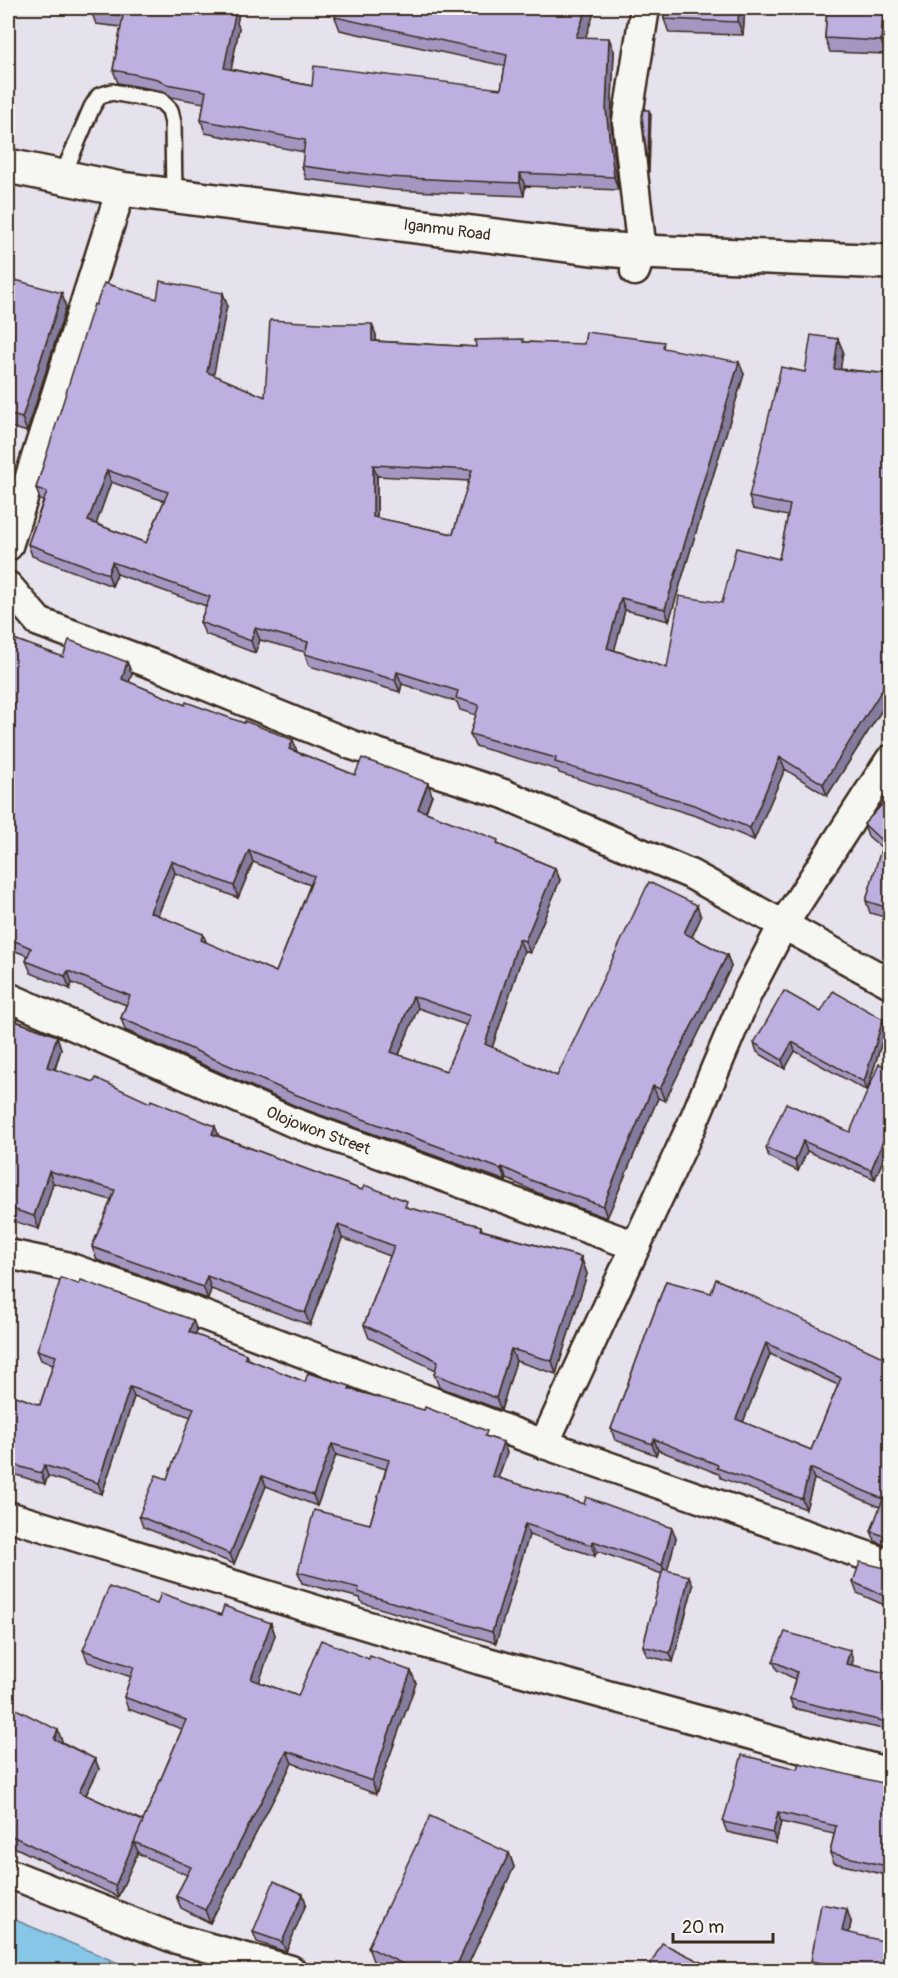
<svg xmlns="http://www.w3.org/2000/svg" width="898" height="1978" viewBox="0 0 898 1978" font-family="Pangolin,sans-serif">
<rect width="100%" height="100%" fill="#e5e1ed"/>
<filter id="ink" filterUnits="userSpaceOnUse"><feTurbulence type="fractalNoise" baseFrequency=".0167" numOctaves="2"/><feDisplacementMap in="SourceGraphic" scale="12" xChannelSelector="R" yChannelSelector="G"/><feConvolveMatrix kernelMatrix="1 2 1 2 8 2 1 2 1" color-interpolation-filters="sRGB"/></filter>
<g filter="url(#ink)">
<polygon fill="#87c6e7" stroke="#698897" stroke-width="1.5" points="8,1917 135,1970 8,1970"/>
<g fill="none" stroke-linecap="round" stroke-linejoin="round">
<defs>
<polyline id="service" points="62,177 92,107 99,96 112,92 161,101 170,110 173,123 174,196"/>
<g id="minor">
<polyline points="635,271 642,252 627,121 645,8"/>
<polyline points="8,546 121,189"/>
<polyline points="8,586 39,622 160,667 352,745 504,794 690,874 890,983"/>
<path id="s1" d="M8 997 292 1122 636 1246"/>
<polyline points="8,1254 65,1266 184,1308 544,1444 890,1564"/>
<polyline points="544,1444 691,1127 747,994 783,925 890,760"/>
<polyline points="8,1516 480,1660 890,1773"/>
<polyline points="8,1873 173,1938 291,1970"/>
</g>
<g id="secondary">
<path id="s2" d="M8 166 121 189 591 248 642 252 890 262"/>
</g>
</defs>
<use href="#service" stroke="#3b2a1e" stroke-width="20"/>
<use href="#minor" stroke="#3b2a1e" stroke-width="33"/>
<use href="#secondary" stroke="#3b2a1e" stroke-width="38"/>
<use href="#service" stroke="#f6f6f2" stroke-width="15"/>
<use href="#minor" stroke="#f6f6f2" stroke-width="28"/>
<use href="#secondary" stroke="#f6f6f2" stroke-width="33"/>
</g>
<g fill="#a397c2" stroke="#3b2a1e" stroke-width="1.5" fill-rule="evenodd">
<polygon points="92,8 240,8 237,23 239,28 231,69 312,86 501,89 505,66 340,30 335,17 585,37 614,51 611,123 618,190 525,186 524,196 475,194 393,190 306,179 302,166 304,152 205,133 201,120 204,103 171,97 163,91 118,83 113,70 121,27 96,24 91,11"/>
<polygon points="665,8 745,8 743,35 669,33 664,19"/>
<polygon points="827,8 888,8 886,54 830,52 825,38"/>
<polygon points="8,278 66,307 27,432 8,426"/>
<path d="M223 293 227 305 213 375 265 397 376 335V341L476 347 524 342 666 349 744 374 669 621 625 610 614 650 667 668 722 603 779 559 788 516 753 509 749 497 805 372 838 339 843 351 840 369 891 374V684L887 702 827 796 785 769 754 840 699 817 559 773 558 770 475 746 470 734 476 715 460 710 457 702 402 684 400 692 309 666 305 654V652L260 640 255 653 205 634 200 622 206 606 117 574 112 586 32 556 28 544 43 501 40 500 36 488 96 305ZM377 476 469 481 453 534 377 518ZM111 482 164 501 146 543 96 524Z"/>
<path d="M8 637 63 657 127 662 132 674 129 682 185 705 293 740 297 752 355 775 432 795 426 812 500 845 555 868 560 880 530 953 524 951 492 1048 557 1076 701 917 692 937 727 955 731 967 665 1101 658 1098 607 1218 538 1193 507 1179 506 1181 298 1107 125 1030 121 1018 126 1005 72 983 70 989 31 973 26 961 28 956 8 948ZM253 862 310 885 276 972 206 943 158 915 175 873 238 898ZM418 1008 466 1025 446 1071 399 1055Z"/>
<polygon points="891,795 891,919 870,913 866,901 882,848 868,836 864,824"/>
<polygon points="821,1012 886,1028 867,1091 795,1051 785,1069 757,1052 754,1043"/>
<polygon points="8,1013 19,1022 57,1036 61,1049 55,1070 219,1136 409,1208 481,1226 482,1230 581,1257 587,1274 556,1374 516,1361 501,1410 439,1387 434,1374 436,1370 369,1338 364,1325 390,1256 342,1238 310,1325 211,1289 208,1299 97,1260 92,1247 111,1200 53,1183 39,1229 13,1221 9,1208 8,1207"/>
<polygon points="891,1068 891,1152 887,1150 875,1179 807,1151 798,1171 769,1157 766,1148 850,1132"/>
<path d="M666 1281 891 1361V1548L875 1541 871 1531 880 1507 814 1479 806 1509 721 1478 719 1474 658 1450 656 1455 615 1440 611 1429ZM770 1354 838 1385 811 1450 743 1422Z"/>
<polygon points="197,1330 195,1335 246,1354 248,1359 305,1382 352,1390 503,1442 507,1453 498,1478 584,1504 672,1528 676,1538 667,1570 693,1586 673,1662 647,1656 643,1646 662,1574 597,1551 595,1556 529,1535 496,1643 362,1603 360,1598 302,1583 298,1572 370,1524 386,1469 336,1455 317,1506 266,1486 234,1564 143,1527 139,1516 167,1479 191,1417 134,1397 102,1494 48,1476 45,1484 10,1473 8,1480 8,1393 40,1405 53,1365 41,1360 37,1350"/>
<polygon points="889,1569 891,1569 891,1608 857,1593 853,1582"/>
<polygon points="157,1604 271,1623 275,1635 259,1682 298,1696 416,1683 376,1794 292,1763 210,1923 181,1908 176,1896 187,1875 139,1854 138,1852 118,1897 10,1845 9,1846 8,1845 8,1705 62,1741 62,1742 95,1759 99,1769 86,1795 143,1821 182,1729 128,1709 124,1697 131,1677 88,1662 83,1650"/>
<polygon points="850,1650 853,1660 852,1665 891,1674 891,1731 793,1708 790,1699 795,1679 777,1670 773,1661"/>
<polygon points="797,1769 891,1785 891,1876 834,1863 830,1853 834,1834 781,1822 776,1843 727,1832 723,1822"/>
<polygon points="509,1853 514,1867 465,1971 393,1971 373,1961 368,1947"/>
<polygon points="303,1894 306,1904 286,1952 257,1942 253,1932"/>
<polygon points="851,1922 849,1933 891,1971 814,1971 811,1961"/>
</g>
<g fill="#847b9e" stroke="#3b2a1e" stroke-width="1.5">
<polygon points="233,8 240,8 237,23 239,28 229,81 224,68"/>
<polygon points="587,8 596,8 581,50 576,37"/>
<polygon points="739,8 745,8 743,35 738,22"/>
<polygon points="883,8 888,8 886,54 881,41"/>
<polygon points="609,38 614,51 611,123 618,190 614,177 606,110"/>
<polygon points="649,110 651,115 649,172 648,166"/>
<polygon points="520,173 525,186 524,196 520,183"/>
<polygon points="62,293 66,307 27,432 22,418"/>
<polygon points="223,293 227,305 212,384 207,372"/>
<polygon points="372,324 376,335 376,353 372,341"/>
<polygon points="838,339 843,351 839,380 834,369"/>
<polygon points="739,362 744,374 669,621 665,609"/>
<polygon points="373,465 377,476 377,529 373,517"/>
<polygon points="107,470 111,482 93,533 88,521"/>
<polygon points="112,562 117,574 112,586 108,574"/>
<polygon points="621,598 625,610 612,660 607,648"/>
<polygon points="255,628 260,640 255,653 251,641"/>
<polygon points="127,662 132,674 126,691 122,679"/>
<polygon points="397,672 402,684 400,692 395,680"/>
<polygon points="886,672 890,683 887,702 827,796 823,784"/>
<polygon points="293,740 297,752 289,749"/>
<polygon points="780,757 785,769 754,840 750,828"/>
<polygon points="428,783 432,795 422,821 418,809"/>
<polygon points="249,850 253,862 238,898 234,886"/>
<polygon points="171,861 175,873 154,924 150,912"/>
<polygon points="555,868 560,880 530,953 525,941"/>
<polygon points="697,905 701,917 688,945 684,933"/>
<polygon points="203,934 208,946 201,940"/>
<polygon points="519,939 524,951 489,1057 485,1044"/>
<polygon points="727,955 731,967 665,1101 660,1089"/>
<polygon points="68,971 72,983 70,989 65,976"/>
<polygon points="413,996 418,1008 395,1064 391,1052"/>
<polygon points="883,1019 886,1028 867,1091 864,1082"/>
<polygon points="57,1036 61,1049 51,1080 47,1067"/>
<polygon points="792,1042 795,1051 785,1069 782,1060"/>
<polygon points="653,1086 658,1098 607,1218 603,1206"/>
<polygon points="215,1126 220,1139 212,1134"/>
<polygon points="803,1141 807,1151 798,1171 795,1161"/>
<polygon points="883,1141 887,1150 875,1179 871,1170"/>
<polygon points="502,1167 507,1179 506,1181 501,1169"/>
<polygon points="49,1171 53,1183 39,1229 34,1216"/>
<polygon points="338,1225 342,1238 310,1325 305,1313"/>
<polygon points="581,1257 587,1274 556,1374 552,1361"/>
<polygon points="207,1276 211,1289 208,1299 203,1287"/>
<polygon points="193,1320 197,1330 193,1343 189,1332"/>
<polygon points="766,1343 770,1354 740,1430 736,1419"/>
<polygon points="511,1349 516,1361 501,1410 496,1398"/>
<polygon points="130,1387 134,1397 102,1494 98,1483"/>
<polygon points="654,1439 658,1450 656,1455 652,1444"/>
<polygon points="503,1442 507,1453 495,1486 492,1476"/>
<polygon points="332,1444 336,1455 317,1506 313,1495"/>
<polygon points="44,1465 48,1476 45,1484 41,1473"/>
<polygon points="8,1467 10,1473 8,1480"/>
<polygon points="810,1468 814,1479 806,1509 802,1499"/>
<polygon points="262,1476 266,1486 234,1564 230,1554"/>
<polygon points="525,1524 529,1535 496,1643 492,1632"/>
<polygon points="672,1528 676,1538 666,1575 662,1565"/>
<polygon points="593,1541 597,1551 595,1556 592,1545"/>
<polygon points="689,1576 693,1586 673,1662 670,1653"/>
<polygon points="271,1623 275,1635 256,1692 251,1679"/>
<polygon points="850,1650 853,1660 850,1674 846,1664"/>
<polygon points="411,1671 416,1683 376,1794 372,1781"/>
<polygon points="58,1730 62,1741 58,1749 54,1739"/>
<polygon points="287,1751 292,1763 210,1923 205,1910"/>
<polygon points="95,1759 99,1769 82,1802 79,1792"/>
<polygon points="778,1812 781,1822 776,1843 773,1833"/>
<polygon points="134,1842 138,1852 118,1897 115,1886"/>
<polygon points="509,1853 514,1867 465,1971 454,1971"/>
<polygon points="303,1894 306,1904 286,1952 282,1942"/>
<polygon points="847,1909 851,1922 847,1944 842,1931"/>
</g>
<g fill="#bdb0e1" stroke="#3b2a1e" stroke-width="1.5" fill-rule="evenodd">
<polygon points="92,8 233,8 232,15 235,15 224,68 312,86 314,66 501,89 507,55 335,17 337,8 587,8 576,37 609,38 606,110 614,177 520,173 520,183 470,181 388,177 302,166 305,140 201,120 206,91 166,84 158,79 113,70 123,16 91,11"/>
<polygon points="665,8 739,8 738,22 664,19"/>
<polygon points="827,8 883,8 881,41 825,38"/>
<polygon points="643,110 649,110 648,166 642,116"/>
<polygon points="8,278 62,293 22,418 8,414"/>
<path d="M160 281 223 293 207 372 265 397 270 320 336 324H372V341L476 347 475 340 523 339V342L584 344 586 332 664 342 663 348 739 362 665 609 621 598 607 648 667 668 679 596 722 603 736 548 779 559 790 505 749 497 781 367 805 372 811 335 838 339 834 369 891 374V673L886 672 882 690 823 784 780 757 750 828 694 805 555 762 556 758 470 734 479 705 456 698 458 691 397 672 395 680 305 654 308 642 255 628 251 641 200 622 210 597 112 562 108 574 28 544 47 492 36 488 94 304 96 305 104 283 157 299ZM373 465 472 470 453 534 373 517ZM107 470 168 492 146 543 88 521Z"/>
<path d="M8 637 63 657 69 640 127 662 122 679 185 705 186 702 244 723 245 721 293 740 289 749 355 775 362 758 428 783 418 809 498 840 497 844 555 868 525 941 519 939 485 1044 557 1076 649 882 697 905 684 933 727 955 660 1089 653 1086 603 1206 533 1181 502 1167 501 1169 294 1094 121 1018 130 996 68 971 65 976 26 961 31 948 8 938ZM249 850 314 876 276 972 201 940 203 934 150 912 171 861 234 886ZM413 996 470 1016 446 1071 391 1052Z"/>
<polygon points="891,795 891,909 866,901 883,842 864,824"/>
<polygon points="784,991 821,1012 833,991 883,1019 864,1082 792,1042 782,1060 754,1043"/>
<polygon points="8,1013 17,1017 15,1021 57,1036 47,1067 94,1082 96,1078 150,1103 151,1100 215,1126 212,1134 362,1190 364,1186 367,1186 407,1201 405,1207 481,1226 480,1230 581,1257 579,1261 582,1262 552,1361 511,1349 496,1398 434,1374 438,1361 364,1325 394,1246 338,1225 305,1313 207,1276 203,1287 92,1247 115,1190 49,1171 34,1216 9,1208 12,1198 8,1197"/>
<polygon points="879,1064 891,1068 891,1144 883,1141 871,1170 803,1141 795,1161 766,1148 786,1103 850,1132"/>
<polygon points="61,1278 79,1284 81,1280 193,1320 189,1332 246,1354 245,1358 305,1382 308,1373 350,1386 349,1389 424,1410 425,1407 487,1431 485,1436 503,1442 492,1476 584,1504 586,1497 672,1528 662,1565 593,1541 592,1545 525,1524 492,1632 358,1592 359,1588 298,1572 314,1510 370,1524 389,1460 332,1444 313,1495 262,1476 230,1554 139,1516 156,1475 167,1479 194,1408 130,1387 98,1483 44,1465 41,1473 8,1463 8,1393 40,1405 56,1356 37,1350"/>
<path d="M716 1279 891 1361V1539L871 1531 883 1499 810 1468 802 1499 717 1468 718 1465 654 1439 652 1444 611 1429 666 1281 711 1293ZM766 1343 841 1378 811 1450 736 1419Z"/>
<polygon points="860,1562 889,1569 891,1569 891,1599 853,1582"/>
<polygon points="663,1569 689,1576 670,1653 643,1646"/>
<polygon points="109,1587 157,1604 161,1593 221,1615 224,1606 271,1623 251,1679 298,1696 321,1640 369,1659 370,1656 411,1671 372,1781 287,1751 205,1910 176,1896 191,1867 134,1842 186,1720 124,1697 134,1667 83,1650"/>
<polygon points="785,1632 850,1650 846,1664 891,1674 891,1723 790,1699 797,1672 773,1661"/>
<polygon points="8,1705 58,1730 54,1739 95,1759 79,1792 143,1821 115,1886 8,1834"/>
<polygon points="742,1755 797,1769 799,1763 891,1785 891,1867 830,1853 836,1826 778,1812 773,1833 723,1822"/>
<polygon points="430,1816 509,1853 454,1971 417,1971 368,1947"/>
<polygon points="274,1881 303,1894 282,1942 253,1932"/>
<polygon points="821,1904 847,1909 842,1931 891,1943 891,1971 838,1971 839,1966 811,1961"/>
<polygon points="662,1943 719,1971 647,1971"/>
<polygon points="567,1965 577,1971 564,1971"/>
</g>
</g>
<g text-anchor="middle" dominant-baseline="central" stroke-width="6" stroke-linejoin="round" paint-order="stroke">
<g font-size="16" fill="#3b2a1e" stroke="#f6f6f2">
<text stroke="none"><textPath href="#s2" startOffset="444">Iganmu Road</textPath></text>
<text stroke="none"><textPath href="#s1" startOffset="338">Olojowon Street</textPath></text>
</g>
</g>
<rect width="898" height="1978" fill="none" stroke="#f6f6f2" stroke-width="30"/>
<rect x="15" y="15" width="868" height="1948" fill="none" stroke="#3b2a1e" stroke-width="2" filter="url(#ink)"/>
<path d="M673 1933v9h100v-9" fill="none" stroke="#3b2a1e" stroke-width="3"/>
<text x="682" y="1933" font-size="18" fill="#3b2a1e" stroke="#f6f6f2" stroke-width="4.5" paint-order="stroke">20 m</text>
</svg>
